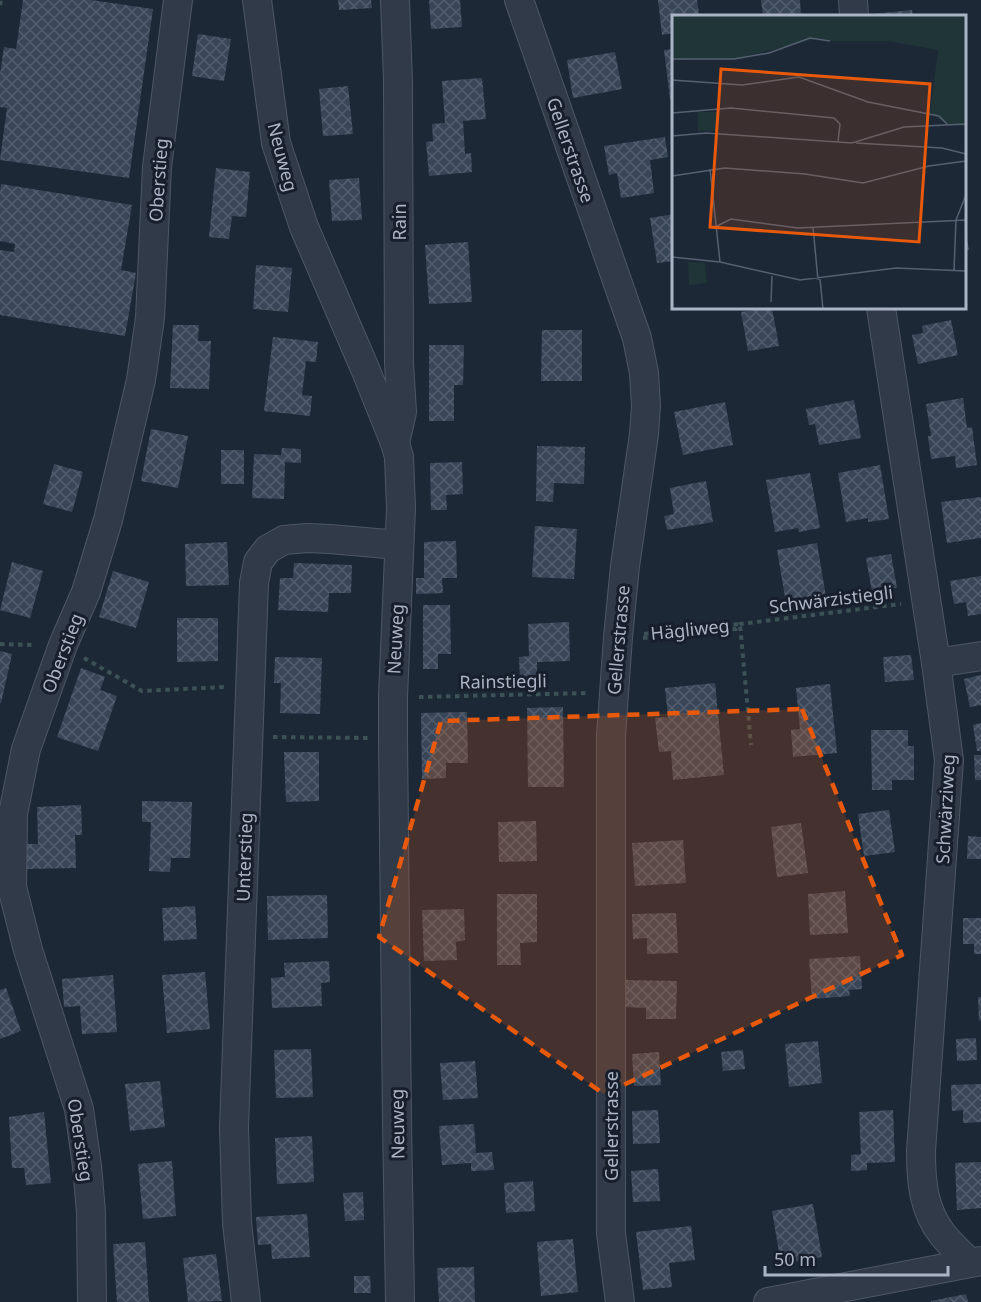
<svg xmlns="http://www.w3.org/2000/svg" width="981" height="1302" viewBox="0 0 981 1302" font-family="'Noto Sans',sans-serif">
<defs>
<pattern id="building-cross-hatch" width="8" height="8" patternUnits="userSpaceOnUse" patternTransform="scale(1.5)"><rect width="8" height="8" fill="#394658"/><path d="M0 0l8 8M0 8l8-8" fill="none" stroke="#535e6e"/></pattern>
</defs>
<rect width="100%" height="100%" fill="#1d2837"/>
<g fill="url(#building-cross-hatch)">
<polygon points="23,0 91,0 153,9 129,178 0,160 7,108 0,107 0,74 4,47 16,49"/>
<polygon points="338,0 371,0 372,8 339,10"/>
<polygon points="429,0 460,0 462,27 431,29"/>
<polygon points="658,0 697,0 699,14 674,16 674,33 662,35"/>
<polygon points="761,0 800,0 801,16 763,16"/>
<polygon points="912,10 913,16 873,16 873,14"/>
<polygon points="198,34 231,39 224,81 192,76"/>
<polygon points="674,49 674,99 670,99 664,50"/>
<polygon points="615,52 622,89 573,98 567,60"/>
<polygon points="482,78 486,119 463,121 465,154 471,153 472,172 429,176 426,142 433,141 432,124 445,123 442,81"/>
<polygon points="348,86 353,134 323,136 319,89"/>
<polygon points="665,137 668,157 650,160 654,193 621,198 617,173 609,175 604,146"/>
<polygon points="216,168 250,172 246,217 232,216 229,239 209,237"/>
<polygon points="359,178 362,220 332,221 329,180"/>
<polygon points="1,184 132,205 121,270 136,273 125,336 0,315 0,250 14,252 15,244 0,241 0,192"/>
<polygon points="674,214 674,261 657,263 650,218"/>
<polygon points="964,231 966,231 969,250 964,251"/>
<polygon points="468,242 472,302 429,304 425,245"/>
<polygon points="256,265 292,268 288,312 253,309"/>
<polygon points="768,308 772,308 779,346 748,351 741,312"/>
<polygon points="951,320 958,355 918,364 912,335 923,333 922,326"/>
<polygon points="173,325 199,325 198,341 211,341 209,389 170,388"/>
<polygon points="542,330 582,330 582,381 541,381"/>
<polygon points="273,337 318,342 316,362 306,361 302,395 312,396 310,416 264,411"/>
<polygon points="429,345 464,345 463,385 454,385 454,421 429,421"/>
<polygon points="963,398 967,428 972,427 977,465 956,468 955,456 931,459 928,436 931,436 926,404"/>
<polygon points="854,400 861,438 819,445 815,424 809,425 806,409"/>
<polygon points="725,402 733,445 683,455 674,412"/>
<polygon points="151,429 188,436 178,488 141,481"/>
<polygon points="537,446 585,447 584,484 554,483 553,502 536,501"/>
<polygon points="282,448 301,449 301,463 285,462 284,499 252,498 254,454 281,455"/>
<rect x="221" y="450" width="23" height="34"/>
<polygon points="462,462 463,494 446,495 447,510 431,510 430,463"/>
<polygon points="54,464 83,472 72,512 43,504"/>
<polygon points="880,465 889,519 868,522 868,518 846,522 838,473"/>
<polygon points="810,473 820,528 799,532 798,528 775,532 766,480"/>
<polygon points="706,481 713,522 667,530 664,516 674,514 670,488"/>
<polygon points="981,497 981,538 947,543 941,502"/>
<polygon points="535,526 577,529 574,579 532,577"/>
<polygon points="456,541 457,578 442,578 443,593 416,594 416,578 424,578 424,542"/>
<polygon points="227,542 229,585 186,586 185,544"/>
<polygon points="817,543 826,597 786,603 777,550"/>
<polygon points="891,554 897,588 872,592 866,558"/>
<polygon points="12,562 43,571 30,618 0,610"/>
<polygon points="294,563 352,565 351,593 329,593 328,612 278,610 280,578 293,578"/>
<polygon points="113,571 149,582 136,628 99,617"/>
<polygon points="981,576 981,614 968,616 966,602 954,604 950,581"/>
<polygon points="423,605 450,605 451,654 438,654 438,669 423,669"/>
<polygon points="177,618 218,618 218,661 177,662"/>
<polygon points="569,622 570,661 537,662 537,680 520,680 519,657 529,656 528,624"/>
<polygon points="0,651 12,654 1,703 0,703"/>
<polygon points="911,655 914,680 885,682 883,657"/>
<polygon points="275,657 322,658 320,714 280,713 281,683 274,683"/>
<polygon points="81,668 105,677 100,690 117,696 98,751 57,737"/>
<polygon points="981,675 981,705 970,707 964,679"/>
<polygon points="715,683 724,775 673,780 671,751 659,752 655,718 668,717 665,688"/>
<polygon points="830,684 837,753 793,757 791,730 800,729 796,688"/>
<polygon points="563,707 564,787 528,787 527,708"/>
<polygon points="467,712 468,763 446,763 446,778 422,779 421,713"/>
<polygon points="981,723 981,751 977,751 973,725"/>
<polygon points="871,730 908,730 908,746 914,746 914,780 892,780 892,790 872,790"/>
<polygon points="284,752 319,752 319,801 286,802"/>
<polygon points="974,755 981,755 981,780 975,780"/>
<polygon points="142,801 192,802 190,858 171,858 170,872 149,871 151,822 142,822"/>
<polygon points="81,805 82,835 75,835 76,868 26,869 25,844 38,844 37,807"/>
<polygon points="889,810 895,852 864,856 858,814"/>
<polygon points="536,821 537,861 499,862 498,822"/>
<polygon points="801,823 808,873 777,877 771,827"/>
<polygon points="968,836 981,837 981,859 967,859"/>
<polygon points="683,840 686,883 635,886 632,843"/>
<polygon points="845,891 848,933 810,935 808,894"/>
<polygon points="497,894 537,894 537,942 520,943 521,965 497,965"/>
<polygon points="327,895 328,938 268,940 267,896"/>
<polygon points="195,906 197,939 164,941 162,908"/>
<polygon points="464,909 465,940 456,942 457,960 424,961 422,910"/>
<polygon points="676,913 678,953 647,954 647,938 633,939 632,914"/>
<polygon points="963,918 981,918 981,954 974,954 974,944 963,944"/>
<polygon points="860,956 862,989 849,990 850,996 812,999 809,959"/>
<polygon points="329,961 330,982 321,983 322,1006 272,1008 271,978 285,977 284,963"/>
<polygon points="205,972 210,1029 167,1033 162,975"/>
<polygon points="113,975 117,1032 82,1034 80,1006 64,1007 62,979"/>
<polygon points="624,980 677,981 676,1019 646,1019 646,1008 624,1007"/>
<polygon points="6,988 21,1031 0,1039 0,990"/>
<polygon points="978,997 981,997 981,1020 979,1021"/>
<polygon points="976,1038 977,1060 957,1061 956,1039"/>
<polygon points="818,1041 822,1083 789,1087 785,1044"/>
<polygon points="311,1049 313,1097 276,1098 274,1050"/>
<polygon points="743,1050 745,1069 723,1071 721,1052"/>
<polygon points="659,1052 661,1085 634,1086 632,1054"/>
<polygon points="475,1061 478,1098 443,1100 440,1063"/>
<polygon points="160,1081 165,1127 130,1131 125,1084"/>
<polygon points="981,1084 981,1122 963,1123 963,1110 952,1111 951,1085"/>
<polygon points="658,1110 660,1143 633,1144 632,1111"/>
<polygon points="893,1110 895,1162 867,1163 867,1170 851,1171 851,1155 861,1154 859,1112"/>
<polygon points="44,1112 51,1183 26,1185 24,1168 12,1168 9,1117"/>
<polygon points="474,1124 476,1153 492,1152 494,1170 471,1171 471,1163 442,1165 439,1126"/>
<polygon points="312,1136 314,1182 277,1184 275,1138"/>
<polygon points="172,1161 176,1216 143,1219 138,1164"/>
<polygon points="981,1162 981,1208 957,1210 955,1163"/>
<polygon points="658,1169 660,1201 633,1202 631,1171"/>
<polygon points="533,1181 535,1211 506,1213 504,1183"/>
<polygon points="363,1192 364,1220 345,1221 343,1193"/>
<polygon points="813,1204 822,1257 781,1264 772,1211"/>
<polygon points="307,1214 310,1257 272,1259 271,1244 258,1245 256,1217"/>
<polygon points="691,1226 695,1260 669,1263 672,1287 643,1290 636,1232"/>
<polygon points="573,1239 578,1292 541,1296 537,1242"/>
<polygon points="145,1242 149,1302 117,1302 113,1244"/>
<polygon points="216,1254 222,1301 188,1302 183,1258"/>
<polygon points="474,1267 475,1302 439,1302 437,1268"/>
<polygon points="354,1276 370,1276 371,1293 354,1293"/>
<polygon points="966,1294 968,1302 931,1302 931,1301"/>
</g>
<g fill="none" stroke-linecap="round" stroke-linejoin="round">
<defs>
<g id="minor">
<polyline points="257,0 276,143 304,227 366,371 395,443 399,457 401,508 393,697 393,739 397,1122 400,1302"/>
<polyline points="519,0 637,338 644,373 646,406 644,434 625,566 618,637 611,736 611,1233 620,1302"/>
<polyline points="853,0 854,16"/>
<path d="M881 308 936 663 949 760 921 1151C921 1181 923 1210 943 1235 951 1245 961 1254 969 1262"/>
<polyline points="395,443 402,412 399,363 398,81 395,0"/>
<polyline points="936,663 981,656"/>
<polyline points="92,1302 91,1212 87,1166 79,1109 28,950 12,887 13,814 26,749 63,645 86,592 108,520 141,380 150,318 157,167 178,0"/>
<polyline points="246,1302 237,1223 234,1128 254,583 258,562 268,549 284,540 307,538 330,539 399,545"/>
<polyline points="768,1302 981,1261"/>
</g>
</defs>
<use href="#minor" stroke="#4e5766" stroke-width="30"/>
<g stroke="#3d5256" stroke-width="4" stroke-dasharray="4.5 4.5" stroke-linecap="butt">
<polyline points="0,5 1,0"/>
<polyline points="644,634 740,624 751,745"/>
<polyline points="643,638 736,629 740,624 901,604"/>
<polyline points="0,644 35,645"/>
<polyline points="84,658 142,691 224,687"/>
<polyline points="419,697 589,693"/>
<polyline points="273,737 368,738"/>
</g>
<use href="#minor" stroke="#313a48" stroke-width="28"/>
</g>
<path fill="#e8590c" fill-opacity="0.2" stroke="#e8590c" stroke-width="4.5" stroke-dasharray="12 8" stroke-linejoin="round" d="M802 709 902 955 604 1094 379 937 441 721Z"/>
<g text-anchor="middle" dominant-baseline="central" stroke-width="6" stroke-linejoin="round" paint-order="stroke">
<g font-size="18" fill="#aab4c5" stroke="#171f2c">
<text transform="translate(571 150) rotate(71)">Gellerstrasse</text>
<text transform="translate(283 157) rotate(75)">Neuweg</text>
<text transform="translate(158 180) rotate(-86)">Oberstieg</text>
<text transform="translate(399 222) rotate(-90)">Rain</text>
<text transform="translate(831 599) rotate(-7)">Schwärzistiegli</text>
<text transform="translate(690 629) rotate(-6)">Hägliweg</text>
<text transform="translate(395 639) rotate(-87)">Neuweg</text>
<text transform="translate(618 640) rotate(-85)">Gellerstrasse</text>
<text transform="translate(62 653) rotate(-69)">Oberstieg</text>
<text transform="translate(503 681) rotate(-1)">Rainstiegli</text>
<text transform="translate(945 809) rotate(-87)">Schwärziweg</text>
<text transform="translate(244 857) rotate(-88)">Unterstieg</text>
<text transform="translate(397 1124) rotate(-91)">Neuweg</text>
<text transform="translate(611 1126) rotate(-90)">Gellerstrasse</text>
<text transform="translate(81 1140) rotate(81)">Oberstieg</text>
</g>
</g>
<g transform="translate(672 15)">
<rect width="294" height="294" fill="#1d2837"/>
<path d="M16 247 33 248 35 268 17 270Z" fill="#1f3538"/>
<path d="M0 0H294V112L275 109 258 98 266 35 216 26H158L148 23 62 44 0 45ZM26 97H45L44 116H26Z" fill="#1f3538"/>
<path fill="none" stroke="#556070" stroke-width="1.5" d="M0 44H62L97 38 138 23 158 26M0 65 70 70 127 62 196 87 267 101 275 109M0 98 59 93 162 103 168 109 166 127M0 121 34 118 180 128 232 112 294 109M184 128 270 133 294 139M38 154 48 247M0 161 53 153 133 159 191 168 257 151 294 146M45 211 59 204 126 213 294 205M141 212 146 265M0 242 48 247 128 265 224 253 294 256M282 255 284 205 294 180M148 264 151 294M99 287 100 261"/>
<path fill="#e8590c" fill-opacity="0.15" stroke="#e8590c" stroke-width="3" d="M49 54 258 69 247 227 38 212Z"/>
<rect width="294" height="294" fill="none" stroke="#aab4c5" stroke-width="3"/>
</g>
<path d="M765 1266v9h183v-9" fill="none" stroke="#aab4c5" stroke-width="3"/>
<text x="774" y="1266" font-size="18" fill="#aab4c5" stroke="#171f2c" stroke-width="4.5" paint-order="stroke">50 m</text>
</svg>
